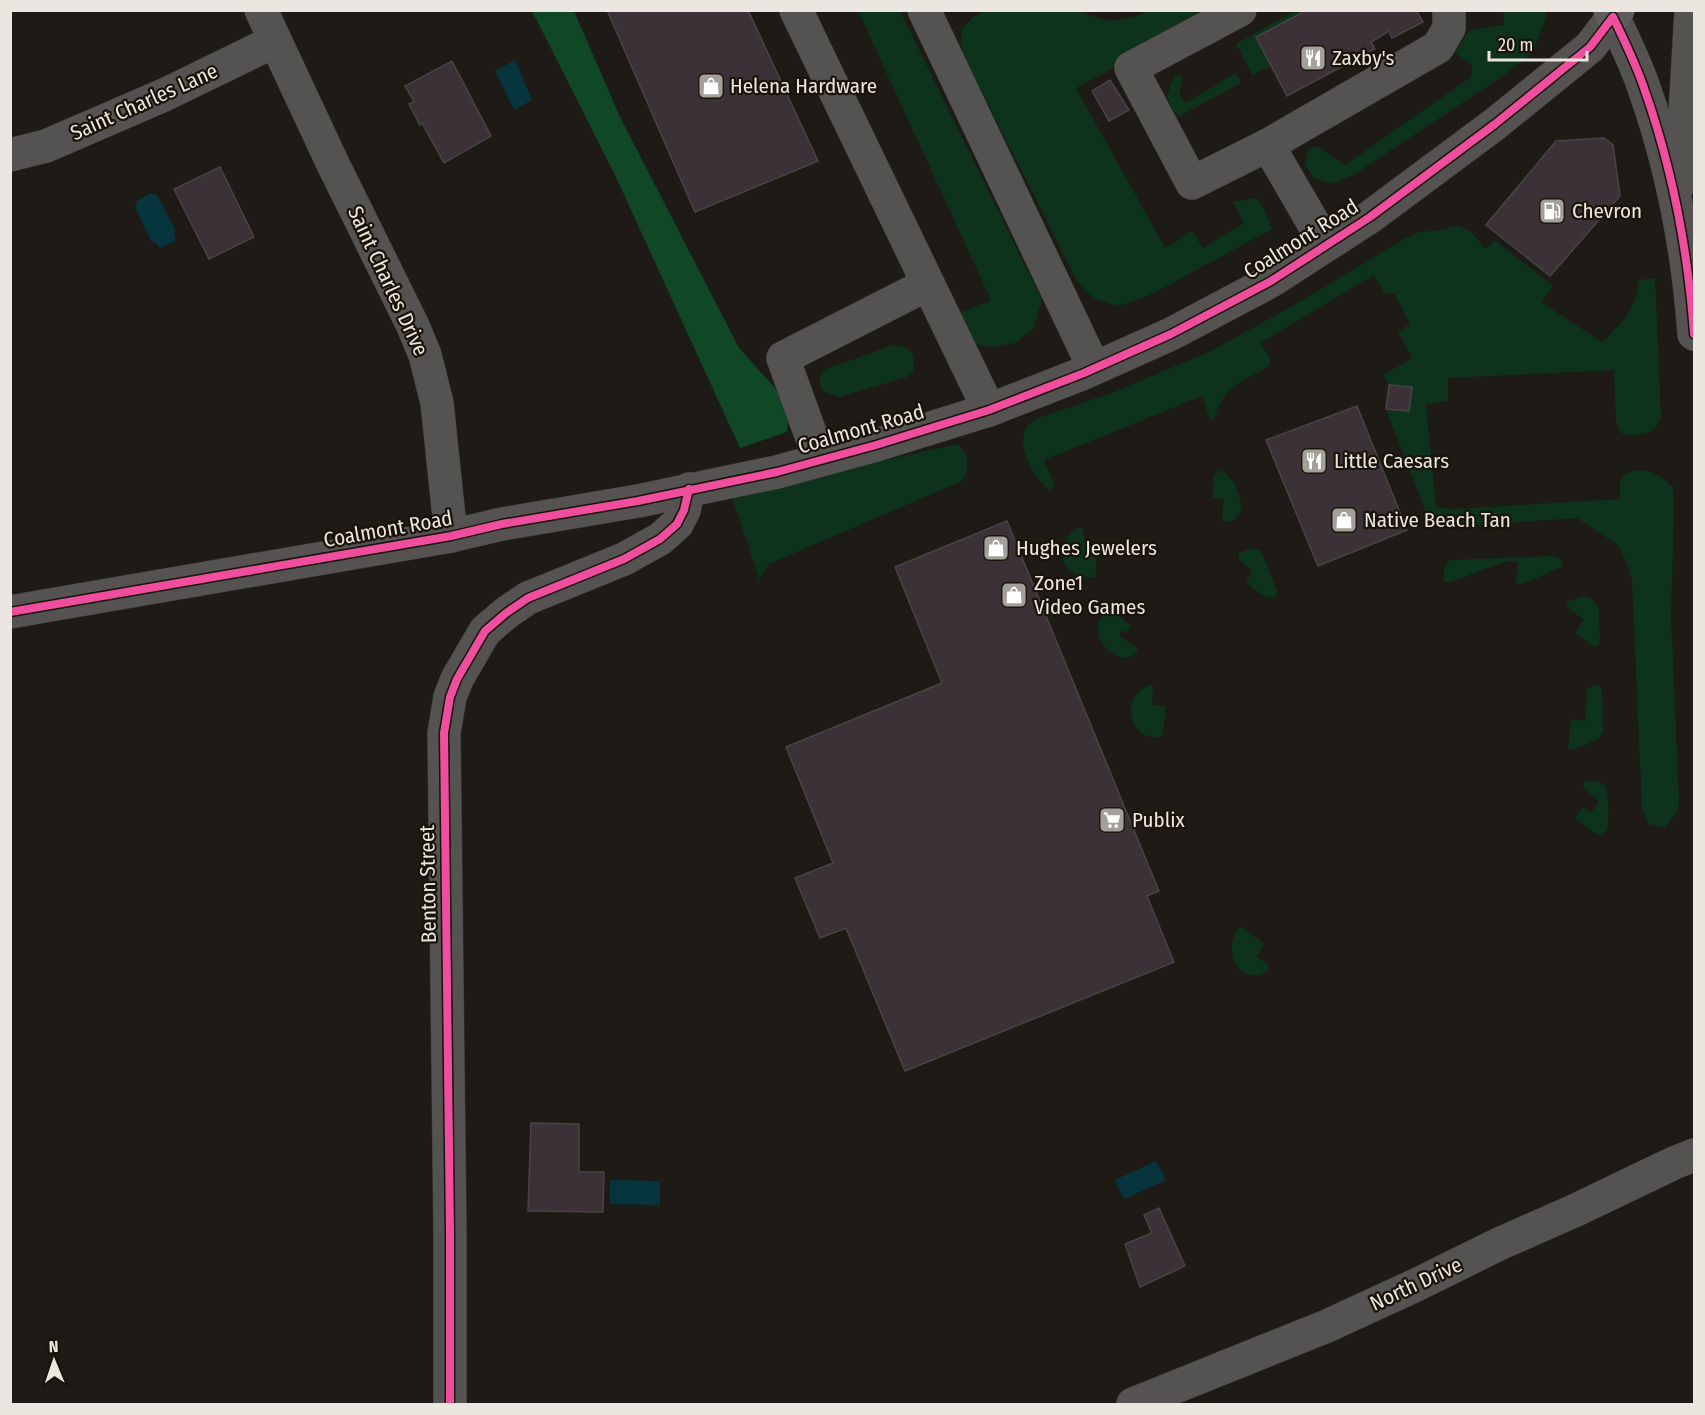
<svg xmlns="http://www.w3.org/2000/svg" width="1705" height="1415" viewBox="0 0 1705 1415" font-family="'Fira Sans Condensed',sans-serif">
<rect width="100%" height="100%" fill="#1e1b16"/>
<g fill="#0e331d">
<polygon points="858,11 900,11 1042,300 1033,329 1015,343 992,347 970,343 953,316 991,300"/>
<polygon points="985,11 1082,11 1089,15 1110,21 1136,16 1148,11 1221,11 1076,88 1165,248 1192,231 1203,248 1244,223 1233,202 1256,198 1265,211 1272,229 1152,294 1119,306 1094,299 1077,281 961,50 962,29 972,18"/>
<polygon points="1294,11 1307,11 1256,37 1271,66 1252,75 1236,44"/>
<polygon points="1503,11 1546,11 1546,18 1533,52 1503,76 1352,176 1333,184 1314,178 1305,165 1308,150 1317,146 1345,165 1471,77 1472,65 1455,53 1468,31 1504,25"/>
<polygon points="1236,73 1241,83 1180,116 1172,109 1167,96 1174,77 1180,74 1182,79 1179,94 1186,103"/>
<path d="M1458 226 1469 230 1486 249 1495 240 1553 286 1541 302 1602 342C1615 330 1629 316 1635 299 1638 293 1637 286 1639 280L1655 278 1661 415C1657 436 1639 437 1621 433L1616 422 1614 370 1448 378V401L1426 404 1436 507 1453 509 1620 499V484L1624 474C1647 466 1655 472 1673 487L1674 509 1671 616 1679 802 1677 812 1664 828 1648 824 1642 808 1632 581 1628 566 1618 545 1577 518 1445 527 1432 520 1425 510 1386 409 1409 410 1412 387 1389 385 1383 375 1412 358 1398 332 1410 324 1395 294H1385L1374 275 1260 343 1269 356 1270 364 1266 368C1252 376 1231 385 1222 400 1217 407 1216 416 1211 422L1202 396 1044 460 1055 487 1049 490C1034 477 1018 451 1025 431 1027 424 1033 421 1038 418L1114 392 1211 351 1303 300 1402 240 1419 232 1433 231Z"/>
<path d="M893 345C912 346 916 354 913 372L907 377 839 397 823 391C818 381 817 377 826 369Z"/>
<path d="M957 444C971 454 969 468 962 481L769 564 759 579 731 495Z"/>
<path d="M1221 470C1238 478 1254 522 1224 522L1222 519 1224 499 1212 498 1214 475Z"/>
<path d="M1077 528 1083 529 1085 548H1096V574L1094 577C1062 581 1051 545 1077 528Z"/>
<path d="M1254 548 1261 551 1277 590V595C1265 602 1255 589 1246 582L1253 571 1239 560 1238 556 1240 552Z"/>
<path d="M1554 556 1562 560V567L1522 584 1516 583 1518 561 1504 562 1451 582H1444C1442 576 1444 565 1450 560Z"/>
<polygon points="1584,596 1594,600 1599,610 1600,643 1595,647 1575,633 1584,620 1566,606 1568,601"/>
<path d="M1110 610 1113 611 1131 626 1126 633 1123 630 1119 635 1138 649C1124 677 1076 630 1110 610Z"/>
<path d="M1150 685 1153 686 1152 705 1166 707 1163 733 1162 736C1131 744 1117 697 1150 685Z"/>
<polygon points="1592,685 1599,685 1602,691 1603,732 1597,740 1575,749 1568,750 1571,719 1585,721 1587,691"/>
<path d="M1585 781C1589 781 1596 780 1600 782 1611 786 1608 814 1608 825L1607 830 1602 835 1596 834 1575 818 1583 807 1591 813 1599 801 1584 788 1583 784Z"/>
<path d="M1240 927 1244 928 1264 944 1256 956 1268 965 1269 970C1240 990 1220 950 1240 927Z"/>
</g>
<polygon fill="#0f4727" points="532,11 574,11 620,117 739,348 776,389 789,411 787,432 740,448 615,175"/>
<g fill="#07353d">
<polygon points="515,60 532,100 514,110 495,71"/>
<polygon points="150,193 157,195 175,229 174,235 176,240 160,248 156,243 151,241 135,207 137,201"/>
<polygon points="1156,1161 1166,1180 1124,1199 1115,1180"/>
<polygon points="610,1180 660,1181 660,1205 610,1204"/>
</g>
<g fill="#3b3136" stroke="#484444" stroke-width="1.5">
<polygon points="607,10 748,10 818,161 695,212"/>
<polygon points="1307,10 1416,10 1423,22 1392,38 1389,31 1371,42 1375,49 1287,96 1256,37"/>
<polygon points="452,61 491,136 444,163 422,123 420,125 409,104 414,102 405,86"/>
<polygon points="1110,80 1129,110 1109,121 1092,91"/>
<polygon points="1604,138 1613,145 1620,196 1550,276 1486,225 1556,141"/>
<polygon points="220,167 254,237 209,259 174,189"/>
<polygon points="1389,385 1412,387 1409,411 1386,409"/>
<polygon points="1357,406 1407,530 1318,566 1266,440"/>
<polygon points="1007,521 1159,891 1147,896 1174,962 905,1071 846,928 820,938 795,878 833,863 786,747 942,683 895,567"/>
<polygon points="531,1123 579,1124 579,1172 604,1172 603,1212 528,1211"/>
<polygon points="1159,1208 1185,1266 1140,1287 1125,1244 1152,1233 1144,1215"/>
</g>
<g fill="none" stroke-linecap="round" stroke-linejoin="round">
<defs>
<g id="minor">
<polyline points="261,10 332,162 413,326 425,355 437,403 451,536"/>
<polyline points="796,10 989,410"/>
<polyline points="924,10 1094,368"/>
<polyline points="1240,10 1131,68 1192,183 1268,145 1438,47 1449,28 1449,10"/>
<polyline points="1268,145 1326,245"/>
<polyline points="10,155 46,146 164,95 275,41"/>
<polyline points="1681,182 1691,10"/>
<polyline points="820,460 783,358 928,284"/>
<path d="M10 612 451 536 502 524 638 501 777 472 876 445 989 410 1084 373 1171 334 1271 281 1370 217 1495 124 1590 47 1613 17C1624 40 1636 64 1644 88 1672 167 1688 251 1694 334"/>
<polyline points="450,1404 450,1234 444,733 450,697 457,679 485,631 506,613 528,598 624,559 660,539 677,524 684,510 689,489"/>
<polyline points="1133,1404 1327,1326 1416,1285 1499,1244 1576,1210 1674,1163 1694,1155"/>
</g>
<polyline id="major" points="1610,10 1613,17 1618,10"/>
</defs>
<use href="#minor" stroke="#3a3833" stroke-width="34"/>
<use href="#major" stroke="#3a3833" stroke-width="34"/>
<use href="#minor" stroke="#545352" stroke-width="33"/>
<use href="#major" stroke="#5f5c5e" stroke-width="33"/>
<defs>
<g id="cycleway">
<path d="M10 612 451 536 502 524 638 501 777 472 876 445 989 410 1084 373 1171 334 1271 281 1370 217 1495 124 1590 47 1613 17C1624 40 1636 64 1644 88 1672 167 1688 251 1694 334"/>
<polyline points="450,1404 450,1234 444,733 450,697 457,679 485,631 506,613 528,598 624,559 660,539 677,524 684,510 689,489"/>
</g>
</defs>
<use href="#cycleway" stroke="#191309" stroke-width="11"/>
<use href="#cycleway" stroke="#ef4d9e" stroke-width="8"/>
</g>
<defs>
<symbol id="restaurant-square" viewBox="-11 -11 22 22"><rect x="-9" y="-9" width="18" height="18" rx="4" fill="#a3a099" stroke="#191309"/><path d="M-5-6h1v4h1v-4h1v4h1v-4h1v5L-1.5 .5V6h-2V.5L-5-1ZM5-6V6H3V1.5H1.5Q1.5-4 5-6Z" fill="#fff"/></symbol>
<symbol id="shop-square" viewBox="-11 -11 22 22"><rect x="-9" y="-9" width="18" height="18" rx="4" fill="#a3a099" stroke="#191309"/><path d="M-5-2.5h2.3a2.7 3.5 0 0 1 5.4 0H5L5.5 6h-11ZM-1.5-2.5h3a1.5 2.3 0 0 0-3 0Z" fill="#fff"/></symbol>
<symbol id="fuel-square" viewBox="-11 -11 22 22"><rect x="-9" y="-9" width="18" height="18" rx="4" fill="#a3a099" stroke="#191309"/><path d="M-5.5-6h7V0h2V4h1.3V-2.5L3-4.5l.8-.8L6-3V5H2.5V1h-1V6h-7ZM-4.2-4.7v3.2H.2V-4.7Z" fill="#fff"/></symbol>
<symbol id="supermarket-square" viewBox="-11 -11 22 22"><rect x="-9" y="-9" width="18" height="18" rx="4" fill="#a3a099" stroke="#191309"/><path d="M-6-5.5h2.5l.6 2H6L4.5 2H-2.5L-4.4-4H-6ZM-1.5 3.2a1.3 1.3 0 1 0 .1 0ZM3 3.2a1.3 1.3 0 1 0 .1 0Z" fill="#fff"/></symbol>
</defs>
<g fill-rule="evenodd">
<use href="#restaurant-square" x="1298" y="43" width="30" height="30"/>
<use href="#shop-square" x="696" y="71" width="30" height="30"/>
<use href="#fuel-square" x="1537" y="196" width="30" height="30"/>
<use href="#restaurant-square" x="1299" y="446" width="30" height="30"/>
<use href="#shop-square" x="1329" y="505" width="30" height="30"/>
<use href="#shop-square" x="981" y="533" width="30" height="30"/>
<use href="#shop-square" x="999" y="580" width="30" height="30"/>
<use href="#supermarket-square" x="1097" y="805" width="30" height="30"/>
</g>
<g text-anchor="middle" dominant-baseline="central" stroke-width="4.5" stroke-linejoin="round" paint-order="stroke">
<g font-size="21" fill="#ebe7e0" stroke="#191309" text-anchor="start">
<text x="1332" y="58">Zaxby's</text>
<text x="730" y="86">Helena Hardware</text>
<text x="1572" y="211">Chevron</text>
<text x="1334" y="461">Little Caesars</text>
<text x="1364" y="520">Native Beach Tan</text>
<text x="1016" y="548">Hughes Jewelers</text>
<text x="1034" y="583">Zone1<tspan x="1034" dy="24">Video Games</tspan></text>
<text x="1132" y="820">Publix</text>
</g>
<g font-size="21" fill="#ebe7e0" stroke="#191309">
<text transform="translate(144 102) rotate(-24)">Saint Charles Lane</text>
<text transform="translate(1301 239) rotate(-32)">Coalmont Road</text>
<text transform="translate(388 281) rotate(65)">Saint Charles Drive</text>
<text transform="translate(861 429) rotate(-16)">Coalmont Road</text>
<text transform="translate(388 529) rotate(-10)">Coalmont Road</text>
<text transform="translate(428 884) rotate(-91)">Benton Street</text>
<text transform="translate(1416 1284) rotate(-25)">North Drive</text>
</g>
</g>
<rect width="1705" height="1415" fill="none" stroke="#ebe7e0" stroke-width="24"/>
<g transform="translate(54 1361) rotate(358)" stroke="#191309" stroke-width="4.5" paint-order="stroke">
<path d="M0-4.5L10 22L0 15L-10 22Z" fill="#ebe7e0"/>
<text y="-9" font-size="16" font-weight="bold" text-anchor="middle" fill="#ebe7e0">N</text>
</g>
<path d="M1489 51v9h98v-9" fill="none" stroke="#ebe7e0" stroke-width="3"/>
<text x="1498" y="51" font-size="18" fill="#ebe7e0" stroke="#191309" stroke-width="4.5" paint-order="stroke">20 m</text>
</svg>
